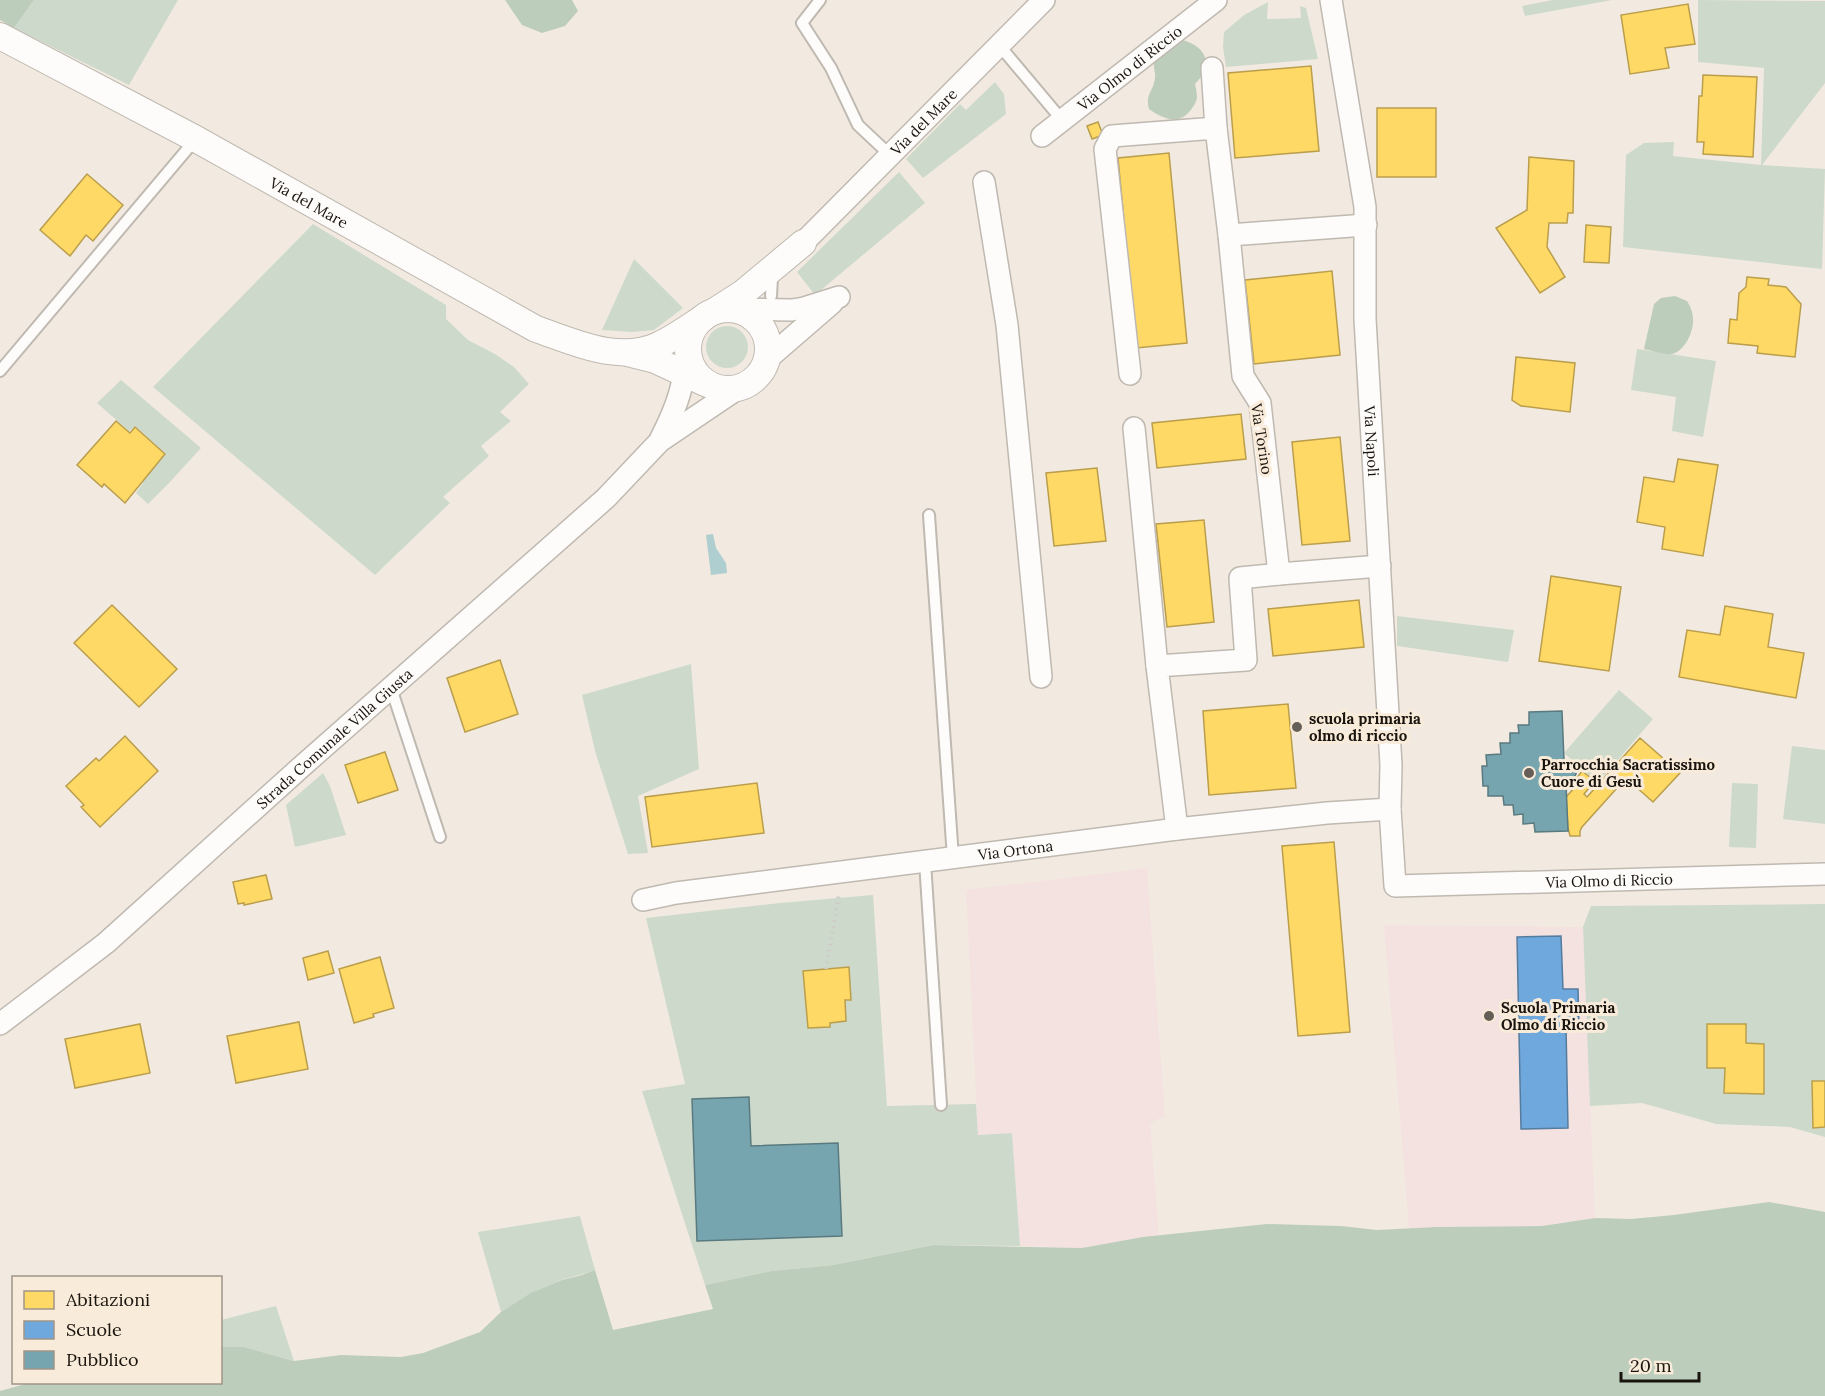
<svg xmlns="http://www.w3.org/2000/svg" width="1825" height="1396" viewBox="0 0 1825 1396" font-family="Lora,serif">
<rect width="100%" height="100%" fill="#f2eae0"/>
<g fill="#f4e2e1">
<polygon points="1147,868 1165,1116 1150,1123 1159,1235 1082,1248 1020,1246 1012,1133 978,1135 966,890"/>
<polygon points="1384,925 1583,927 1595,1218 1542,1226 1409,1228"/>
</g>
<g fill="#cddacb">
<polygon points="34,0 178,0 129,85 14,28"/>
<polygon points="1553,0 1612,0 1525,16 1522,6"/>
<polygon points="1698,0 1825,1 1825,83 1762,165 1825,169 1822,269 1623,247 1626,155 1644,143 1674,142 1673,156 1761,165 1764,68 1698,62"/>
<polygon points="1268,2 1267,19 1301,18 1300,6 1306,8 1318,59 1226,67 1223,47 1224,32 1244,15"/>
<polygon points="995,82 1004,94 1006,114 923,178 906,159 960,104 966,110"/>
<polygon points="899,172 925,203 815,295 797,272"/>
<polygon points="313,224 446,305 446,319 468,340 495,354 514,367 529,384 500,412 511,421 481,446 489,456 443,497 450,503 375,575 153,387"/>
<polygon points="634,259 683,308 654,330 632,332 602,330"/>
<circle cx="727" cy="347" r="21"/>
<polygon points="1637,349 1716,361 1703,437 1672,431 1676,397 1631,390"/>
<polygon points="121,380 201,448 169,483 148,504 136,493 143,483 142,482 166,454 135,426 129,431 97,403"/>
<polygon points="1397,616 1514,630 1508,662 1397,646"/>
<polygon points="691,664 699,769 638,796 648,853 628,854 595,751 582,695"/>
<polygon points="1619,690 1653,719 1598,783 1564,753"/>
<polygon points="1792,746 1825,750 1825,824 1783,819"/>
<polygon points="323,773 330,786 346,835 295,847 286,805"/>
<polygon points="1732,783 1758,784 1756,848 1729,847"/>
<polygon points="873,895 887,1106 976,1104 978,1135 1012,1133 1020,1246 933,1245 833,1265 771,1271 705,1285 642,1091 685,1084 646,918 780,903"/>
<polygon points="1825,904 1825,1081 1812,1081 1814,1128 1825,1127 1825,1137 1790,1127 1716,1124 1642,1103 1590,1106 1583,927 1591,906"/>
<path d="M580 1216 595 1270C583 1275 571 1276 559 1281 539 1290 520 1300 501 1312L478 1232Z"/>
<polygon points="276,1306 294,1361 244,1347 221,1347 221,1320"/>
</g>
<g fill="#bdcdbc">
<polygon points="0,0 34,0 14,28 0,20"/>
<polygon points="505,0 572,0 578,11 565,26 542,33 522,25"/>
<path d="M1182 40C1207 46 1214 66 1195 84 1196 88 1197 94 1197 98 1196 103 1193 107 1190 111 1178 126 1162 118 1149 109 1145 93 1154 91 1155 77 1156 73 1153 68 1154 63 1157 51 1171 43 1182 40Z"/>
<path d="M1675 296 1687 301C1690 306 1693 312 1693 319 1694 331 1685 351 1672 354 1664 355 1653 351 1644 349L1654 304 1661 298Z"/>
<polygon points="1769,1202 1825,1212 1825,1396 0,1396 0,1391 33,1382 220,1382 221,1347 244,1347 294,1361 341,1355 401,1357 423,1353 480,1332 501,1312 531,1293 562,1280 582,1275 595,1270 613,1330 713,1309 705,1285 771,1271 833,1265 933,1245 1082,1248 1143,1237 1267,1224 1341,1226 1377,1230 1436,1227 1542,1226 1595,1218 1631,1219 1674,1215"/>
</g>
<polygon fill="#afced0" points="713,534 716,548 726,563 727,573 711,575 706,535"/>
<g fill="#ffd966" stroke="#ba9e4c" stroke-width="1.5">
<polygon points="1688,4 1695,44 1665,48 1669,68 1630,74 1621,15"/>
<polygon points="1311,66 1319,151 1235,158 1228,73"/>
<polygon points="1703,75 1757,77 1753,157 1703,154 1704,142 1697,142 1699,96 1702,96"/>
<rect x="1377" y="108" width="59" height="69"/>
<polygon points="1098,122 1103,135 1092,139 1087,126"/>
<polygon points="1169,153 1187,343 1136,348 1118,158"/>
<polygon points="1529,157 1574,161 1573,213 1568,213 1567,223 1549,223 1547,247 1565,277 1540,293 1496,228 1527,210"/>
<polygon points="87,174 123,205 93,241 86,235 70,256 40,230"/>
<polygon points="1586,225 1611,227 1609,263 1584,262"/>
<polygon points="1332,271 1340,355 1254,364 1245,280"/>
<polygon points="1747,277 1769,279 1768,285 1786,287 1801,304 1795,357 1757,353 1758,346 1728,343 1730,319 1737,320 1739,293 1746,287"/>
<polygon points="1516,357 1575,363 1570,412 1521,406 1512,400"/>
<polygon points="1241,414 1246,459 1157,468 1152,423"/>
<polygon points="116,421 130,433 135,427 165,454 125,503 104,484 102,487 77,465"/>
<polygon points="1340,437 1350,541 1302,545 1292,442"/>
<polygon points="1678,459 1718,465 1703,556 1662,549 1665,527 1637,522 1644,477 1674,482"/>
<polygon points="1097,468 1106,541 1054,546 1046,473"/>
<polygon points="1204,520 1214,622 1167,627 1156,524"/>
<polygon points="1551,576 1621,587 1609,671 1539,661"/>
<polygon points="1359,600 1364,647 1273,656 1268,609"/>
<polygon points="112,605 177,669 139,707 74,643"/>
<polygon points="1725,606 1773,614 1768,647 1804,653 1796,698 1679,677 1687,630 1720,635"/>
<polygon points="500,660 518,714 465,732 447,678"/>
<polygon points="1288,704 1296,788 1209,795 1203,711"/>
<polygon points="125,736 158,771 100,827 81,807 84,805 66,786 96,758 99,761"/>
<polygon points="1640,738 1680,773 1653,802 1626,778 1582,827 1580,831 1580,836 1570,836 1568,828 1566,797 1576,786 1573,783 1582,771 1595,781 1584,794 1587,797"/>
<polygon points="385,752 398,790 358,803 345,765"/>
<polygon points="757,783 764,833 652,847 645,797"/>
<polygon points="1334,842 1350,1032 1298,1036 1282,846"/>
<polygon points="266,875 272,899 244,905 244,903 238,904 233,882"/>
<polygon points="328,951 334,973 308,980 303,958"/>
<polygon points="380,957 394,1008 373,1014 374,1017 354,1023 339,969"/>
<polygon points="849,967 851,1000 845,1000 846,1021 830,1023 830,1027 808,1028 803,971"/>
<polygon points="299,1022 308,1069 236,1083 227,1036"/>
<polygon points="140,1024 150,1073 75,1088 65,1039"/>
<polygon points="1707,1024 1746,1024 1746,1043 1764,1044 1764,1094 1724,1093 1725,1068 1707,1068"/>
<polygon points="1812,1081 1825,1081 1825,1127 1813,1128"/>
</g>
<polygon fill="#6fa8dc" stroke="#557c9e" stroke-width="1.5" points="1561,936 1563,989 1578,989 1579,1027 1566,1027 1568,1128 1521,1129 1517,937"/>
<g fill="#76a5af" stroke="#5a7a7f" stroke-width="1.5">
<polygon points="1562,711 1564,760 1573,763 1577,771 1574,779 1566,783 1568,831 1535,832 1534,823 1523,824 1523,814 1514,815 1513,805 1504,805 1503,796 1488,796 1488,786 1483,786 1482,766 1487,766 1486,755 1501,754 1500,743 1510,743 1510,733 1519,733 1518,725 1529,725 1529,712"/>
<polygon points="749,1097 751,1146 838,1143 842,1236 697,1241 692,1099"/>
</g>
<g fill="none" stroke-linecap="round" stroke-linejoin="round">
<defs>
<g id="service">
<polyline points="820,0 802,23 831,68 858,125 890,155"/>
<polyline points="999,45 1062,120"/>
<polyline points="770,273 772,278 771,296"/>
<polyline points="0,371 195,140"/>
<polyline points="929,515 953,858"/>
<polyline points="391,688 440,837"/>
<polyline points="925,862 941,1105"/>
</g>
<g id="minor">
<path id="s1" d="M1331 0 1365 207V319L1391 765 1390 809 1395 886 1825 874"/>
<polyline points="1212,68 1216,128"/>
<path id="s2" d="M1042 136 1216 0"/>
<polyline points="984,182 1007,325 1041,677"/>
<path id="s3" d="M803 243 1044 0"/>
<polyline points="729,309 792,310 804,308 839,297"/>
<polyline points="765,361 832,303"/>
<polyline points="1130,374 1105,149 1112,136 1216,128 1229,235 1366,225"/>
<polyline points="1134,428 1157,666"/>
<path d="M661 438C678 405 684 384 688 348"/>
<polyline points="1279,574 1380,566"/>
<polyline points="1177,829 1157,666 1246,660 1240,578 1279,574 1260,403 1243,376 1229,235"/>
<path id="s4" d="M643 900 676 893 1177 829 1327 813 1390 809"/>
<path id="s5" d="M0 1024 106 943 300 768 606 498 660 441 740 387"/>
</g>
<g id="tertiary">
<path id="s6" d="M0 36 196 139 536 329C574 342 619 364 659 345 674 338 688 328 703 318"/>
<circle cx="728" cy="349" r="40"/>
<polyline points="715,311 743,293 803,243"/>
<polyline points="631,354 655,360 705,383"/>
</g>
</defs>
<use href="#service" stroke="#bfb9b1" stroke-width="14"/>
<use href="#minor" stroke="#bfb9b1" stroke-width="24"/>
<use href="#tertiary" stroke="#bfb9b1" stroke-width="28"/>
<polyline stroke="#cdcac7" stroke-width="4" stroke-dasharray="1.5 4.5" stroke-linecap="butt" points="826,969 839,894"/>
<use href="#service" stroke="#fdfcfa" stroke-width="10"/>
<use href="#minor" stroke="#fdfcfa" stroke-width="21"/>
<use href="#tertiary" stroke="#fdfcfa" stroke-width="26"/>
</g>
<g fill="#655f58" stroke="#f9ebd9" stroke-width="2">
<circle cx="1297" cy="727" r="6"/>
<circle cx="1529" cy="773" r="6"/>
<circle cx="1489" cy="1016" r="6"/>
</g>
<g text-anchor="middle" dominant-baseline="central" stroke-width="6" stroke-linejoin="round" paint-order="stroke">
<g font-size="15" fill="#19140e" stroke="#f9ebd9">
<text stroke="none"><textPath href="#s2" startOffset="111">Via Olmo di Riccio</textPath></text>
<text stroke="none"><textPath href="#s3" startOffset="171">Via del Mare</textPath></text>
<text stroke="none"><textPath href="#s6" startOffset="351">Via del Mare</textPath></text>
<text transform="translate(1262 439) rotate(81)">Via Torino</text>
<text stroke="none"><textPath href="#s1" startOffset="444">Via Napoli</textPath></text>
<text stroke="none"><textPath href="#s5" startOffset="440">Strada Comunale Villa Giusta</textPath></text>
<text stroke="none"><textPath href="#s4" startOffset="376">Via Ortona</textPath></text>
<text stroke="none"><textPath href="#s1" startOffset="1104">Via Olmo di Riccio</textPath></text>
</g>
<g font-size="15" font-weight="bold" fill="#19140e" stroke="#f9ebd9" text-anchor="start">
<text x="1309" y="718">scuola primaria<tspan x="1309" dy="17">olmo di riccio</tspan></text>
<text x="1541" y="764">Parrocchia Sacratissimo<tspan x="1541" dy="17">Cuore di Gesù</tspan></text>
<text x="1501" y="1007">Scuola Primaria<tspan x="1501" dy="17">Olmo di Riccio</tspan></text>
</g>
</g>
<rect x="12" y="1276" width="210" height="108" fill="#f9ebd9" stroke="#9f9588" stroke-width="1.5"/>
<rect x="24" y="1291" width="30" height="18" fill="#ffd966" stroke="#9f9588" stroke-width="1.5"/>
<text x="66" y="1306" font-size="18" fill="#19140e">Abitazioni</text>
<rect x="24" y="1321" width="30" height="18" fill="#6fa8dc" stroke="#9f9588" stroke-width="1.5"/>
<text x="66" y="1336" font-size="18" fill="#19140e">Scuole</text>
<rect x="24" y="1351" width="30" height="18" fill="#76a5af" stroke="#9f9588" stroke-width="1.5"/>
<text x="66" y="1366" font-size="18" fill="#19140e">Pubblico</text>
<path d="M1621 1372v9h78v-9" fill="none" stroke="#19140e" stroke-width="3"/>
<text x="1630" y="1372" font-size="18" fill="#19140e" stroke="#f9ebd9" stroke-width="4.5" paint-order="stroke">20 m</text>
</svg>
